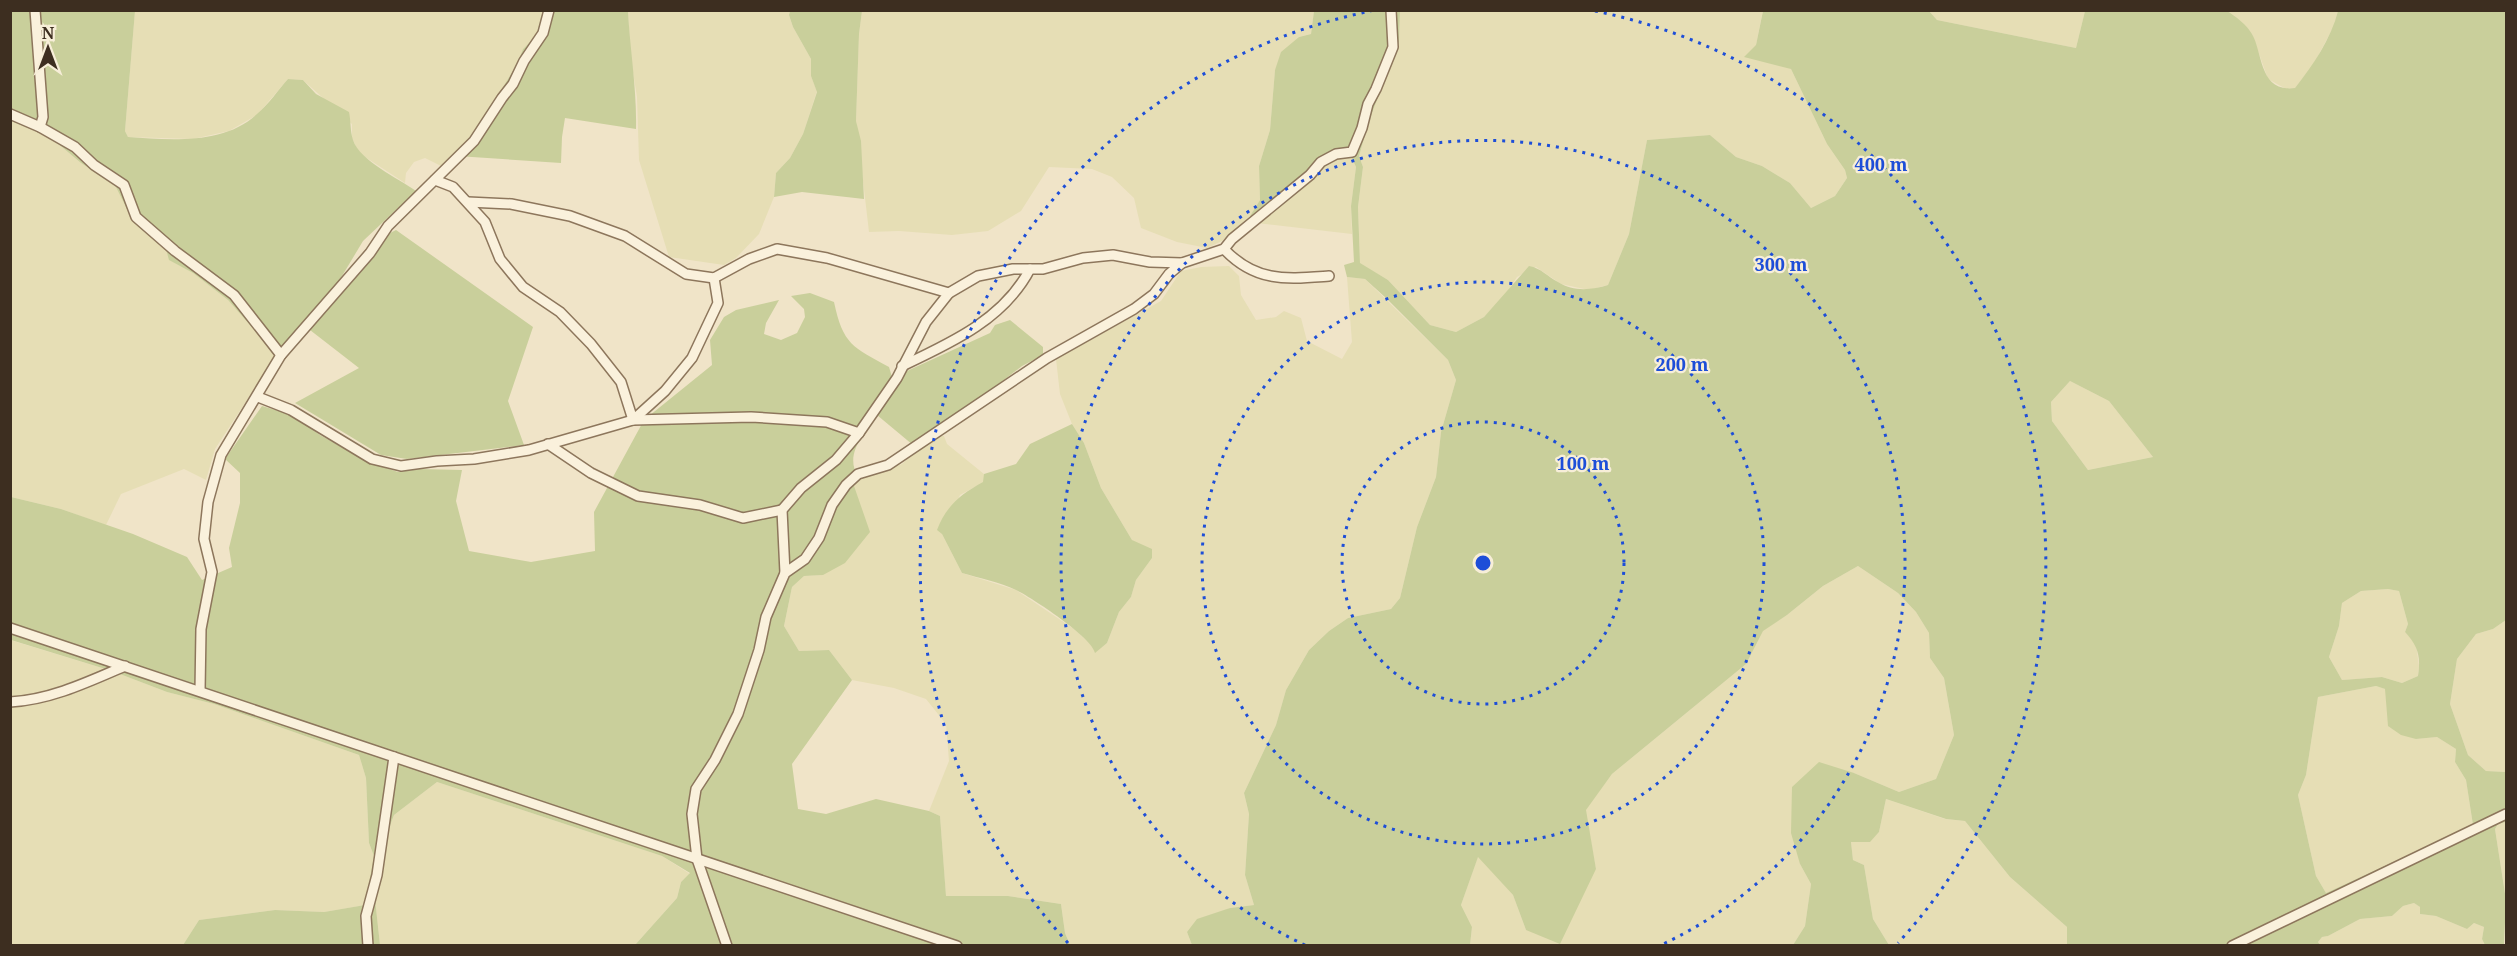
<svg xmlns="http://www.w3.org/2000/svg" width="2517" height="956" viewBox="0 0 2517 956" font-family="'Noto Serif',serif">
<rect width="100%" height="100%" fill="#f0e4c8"/>
<g fill="#e6deb5">
<polygon points="1763,10 1756,45 1791,69 1827,144 1845,170 1847,178 1835,196 1811,208 1790,183 1762,166 1736,157 1710,135 1647,140 1629,234 1608,285 1589,290 1561,284 1536,267 1517,277 1503,298 1484,317 1456,332 1430,325 1388,280 1360,264 1358,207 1363,167 1359,156 1369,121 1399,42 1400,11"/>
<polygon points="135,11 543,11 536,36 523,49 517,64 485,117 457,156 443,167 425,158 414,162 406,173 405,183 359,153 352,138 352,124 303,80 288,79 257,115 229,131 193,139 128,137 125,131"/>
<polygon points="628,11 790,11 789,15 793,27 811,59 811,76 817,91 803,134 790,158 776,173 774,197 759,234 736,258 724,265 669,257 639,160 637,97 631,60"/>
<polygon points="862,11 1314,11 1311,34 1299,37 1275,70 1270,130 1259,166 1260,200 1250,216 1222,241 1207,248 1177,242 1141,228 1134,198 1112,177 1092,169 1049,167 1021,211 988,231 952,235 899,231 869,232 856,121 859,34"/>
<polygon points="1929,11 2085,11 2076,48 1937,20"/>
<polygon points="2227,11 2338,11 2334,26 2312,67 2295,88 2286,89 2268,79 2252,34"/>
<polygon points="11,121 50,137 81,163 116,185 134,223 166,249 170,260 193,273 228,300 264,341 275,357 215,449 206,480 184,469 121,494 106,525 61,509 11,497"/>
<polygon points="1351,156 1356,167 1351,206 1352,234 1256,223 1334,159"/>
<polygon points="1229,266 1239,276 1241,295 1256,320 1276,317 1284,311 1301,318 1307,341 1342,359 1352,342 1347,277 1365,279 1448,360 1456,380 1441,432 1436,477 1417,527 1400,598 1391,609 1348,618 1329,631 1309,650 1286,690 1276,725 1244,793 1249,814 1245,875 1254,905 1230,908 1187,932 1192,945 1070,945 1065,933 1061,904 1008,896 946,897 940,816 929,811 949,761 946,724 926,699 894,688 852,680 829,650 799,651 784,626 792,587 804,576 823,575 854,486 859,478 902,464 919,448 938,436 944,436 947,444 984,474 984,482 960,495 942,534 962,573 1016,590 1074,629 1095,648 1095,652 1107,643 1119,612 1131,597 1136,580 1152,558 1132,540 1101,488 1084,443 1072,424 1060,394 1056,359 1161,301 1181,271 1201,267"/>
<polygon points="2070,381 2109,401 2153,457 2088,470 2052,421 2051,402"/>
<polygon points="1858,566 1898,593 1916,612 1929,633 1930,658 1944,678 1954,735 1936,779 1899,792 1854,773 1800,864 1811,884 1805,926 1793,945 1470,945 1472,927 1461,905 1478,856 1513,895 1526,930 1596,869 1585,810 1612,774 1746,664 1762,631 1787,615 1823,586"/>
<polygon points="2388,589 2399,591 2408,624 2405,632 2416,644 2419,666 2418,676 2402,683 2382,677 2342,680 2329,657 2339,626 2342,603 2361,591"/>
<polygon points="2506,620 2506,772 2486,771 2468,755 2450,704 2457,659 2476,634 2493,629"/>
<polygon points="10,640 112,671 167,692 214,704 359,755 366,778 369,843 374,856 366,905 324,912 275,910 199,920 183,945 11,945"/>
<polygon points="2376,686 2385,689 2416,739 2437,737 2456,749 2455,762 2466,780 2473,825 2326,893 2316,876 2298,795 2306,775 2318,697"/>
<polygon points="437,782 662,856 690,874 681,882 677,898 635,945 380,945 375,899 382,877 388,831 394,815"/>
<polygon points="1886,799 1945,819 1965,821 2010,877 2067,927 2067,945 1889,945 1873,919 1864,865 1853,860 1851,842 1870,841 1879,832"/>
<polygon points="2506,822 2506,900 2495,829 2498,824"/>
<polygon points="2414,903 2420,907 2420,914 2436,916 2467,929 2474,923 2484,927 2482,939 2485,945 2320,946 2318,942 2322,937 2328,936 2360,919 2392,916 2403,906"/>
</g>
<g fill="#c9cf9b" fill-rule="evenodd">
<path d="M10 11H135L125 131 128 137C170 140 224 145 257 114 269 104 278 90 288 79L303 80 316 94 349 112C351 121 350 131 353 140 360 161 398 178 416 191L363 241 339 281 275 357 264 341 228 300 193 273 169 260 166 249 134 223 115 185 81 163 50 137 11 121Z"/>
<path d="M543 11H628C630 50 637 90 636 129L565 118 562 137 561 163 457 156 485 117 517 64 523 49 536 36Z"/>
<polygon points="790,11 862,11 859,34 856,121 861,141 864,199 802,192 774,197 776,173 790,158 803,134 817,92 811,76 811,59 793,27 789,15"/>
<path d="M1314 11H1400L1399 42 1369 121 1359 156 1363 167 1358 207 1360 263 1388 280 1430 325 1456 332 1484 317 1529 266C1541 268 1548 277 1558 282 1573 292 1592 290 1608 285L1629 234 1647 140 1710 135 1736 157 1762 166 1790 183 1811 208 1835 196 1847 178 1845 170 1827 144 1791 69 1744 57 1756 45 1763 11H1929L1937 20 2076 48 2085 11H2227C2235 16 2247 25 2252 34 2263 53 2259 93 2295 88 2313 65 2331 39 2338 11H2506V620L2493 629 2476 634 2457 659 2450 704 2468 755 2486 771 2506 772V822L2498 824 2495 829 2506 900 2504 945H2485L2482 939 2484 927 2474 923 2467 929 2436 916 2420 914V907L2414 903 2403 906 2392 916 2360 919 2328 936 2322 937 2318 942 2320 945H2067V927L2010 877 1965 821 1946 819 1886 799 1879 832 1870 842H1851L1853 860 1864 865 1873 919 1889 945H1793L1805 926 1811 884 1800 864 1791 833 1792 787 1819 762 1854 773 1899 792 1936 779 1954 735 1944 678 1930 658 1929 633 1916 612 1898 593 1858 566 1823 586 1787 615 1763 631 1746 664 1612 774 1586 810 1596 869 1560 944 1526 930 1513 895 1478 857 1461 905 1472 927 1470 945H1192L1187 932 1197 919 1230 908 1254 905 1245 875 1249 814 1244 793 1276 725 1286 690 1309 650 1329 631 1348 618 1391 609 1400 598 1417 527 1436 477 1441 432 1456 380 1448 360 1386 298 1365 279 1347 277 1344 265 1354 262 1351 206 1356 167 1351 156 1333 159 1256 223 1250 216 1260 200 1259 166 1270 130 1275 70 1281 52 1299 37 1311 34ZM2070 381 2109 401 2153 457 2088 470 2052 421 2051 402ZM2388 589 2399 591 2408 624 2405 632C2418 646 2421 656 2418 676L2402 683 2382 677 2342 680 2329 657 2339 626 2342 603 2361 591ZM2376 686 2385 689 2388 726 2401 735 2416 739 2437 737 2456 749 2455 762 2466 780 2473 825 2326 893 2316 876 2298 795 2306 775 2318 697Z"/>
<polygon points="396,230 533,327 508,401 524,445 407,459 381,455 295,403 359,368 310,330 374,257 390,233"/>
<path d="M810 293 834 302C843 345 853 347 889 367L892 377 898 382 907 371 990 333 995 325 1010 320 1043 347V355L1022 366 964 411 937 426 913 445 877 415C864 434 843 455 859 478L854 486 870 532 845 563 823 575 804 576 792 587 784 626 799 651 829 650 852 680 792 764 798 809 826 814 876 799 929 811 940 816 946 896H1008L1061 904 1065 933 1070 945H635L677 898 681 882 690 873 662 856 437 782 394 815 388 831 382 877 375 899 380 945H183L199 920 275 910 324 912 365 905 374 856 369 843 366 778 359 755 214 704 167 692 112 671 11 640V497L61 509 133 534 187 557 202 580 232 567 229 548 240 503V473L225 459 262 406 292 415 320 435 368 462 398 472 419 469 462 470 456 501 469 551 531 562 595 551 594 512 644 420 712 365 710 340 724 317 736 310 779 300 766 323 764 334 781 340 797 333 805 317 804 309 791 296Z"/>
<path d="M1072 424 1084 443 1101 488 1132 540 1152 549V558L1136 580 1131 597 1119 612 1107 643 1095 653C1093 638 1031 597 1016 590 1000 582 979 578 962 573L942 534 937 530C946 506 961 494 983 482L984 474 1016 464 1030 444Z"/>
</g>
<g fill="none" stroke-linecap="round" stroke-linejoin="round">
<defs>
<g id="minor">
<polyline points="35,10 43,117 40,127"/>
<polyline points="10,114 40,127 75,147 94,165 124,185 136,217 175,251 234,295 281,355"/>
<polyline points="435,180 453,187 485,222 500,259 523,287 560,312 591,344 621,382 633,420 665,391 692,358 718,303 714,278"/>
<polyline points="468,202 511,204 570,216 625,236 686,274 714,278 749,259 777,249 827,258 949,293"/>
<path d="M1224 249C1256 283 1287 279 1329 276"/>
<path d="M902 366C951 343 1004 319 1030 269"/>
<polyline points="258,397 291,410 372,459 401,466 437,461 474,459 529,450 633,420 751,417 827,422 859,433"/>
<polyline points="548,444 591,473 638,496 700,505 743,518 782,510"/>
<polyline points="785,573 782,510 801,488 836,460 859,433 897,378 926,322 949,293 978,276 1013,269 1043,269 1083,258 1113,255 1150,262 1182,263"/>
<polyline points="10,628 957,946"/>
<polyline points="200,691 201,629 212,572 204,539 208,502 221,455 281,355 370,253 388,226 474,141 502,98 513,84 524,61 543,33 549,10"/>
<path d="M10 702C50 700 88 682 125 666"/>
<polyline points="368,946 366,916 377,875 394,757"/>
<polyline points="727,946 697,859 692,814 696,789 715,760 738,714 759,650 766,617 785,573 805,559 819,538 832,505 846,485 858,474 888,465 1047,358 1134,309 1154,294 1169,274 1182,263 1224,249 1232,239 1310,175 1321,162 1336,154 1352,152 1362,128 1368,104 1376,89 1393,47 1391,10"/>
<polyline points="2232,946 2506,814"/>
</g>
</defs>
<use href="#minor" stroke="#8d765c" stroke-width="12"/>
<use href="#minor" stroke="#faf1dc" stroke-width="9"/>
</g>
<g fill="none" stroke="#1d4ed8" stroke-width="3" stroke-dasharray="3 6">
<circle cx="1483" cy="563" r="141"/>
<circle cx="1483" cy="563" r="281"/>
<path d="M1305 945A422 422 0 1 1 1661 945"/>
<path d="M1068 943A563 563 0 0 1 1371 11M1595 11A563 563 0 0 1 1898 943"/>
</g>
<circle cx="1483" cy="563" r="9" fill="#1d4ed8" stroke="#f7eed8" stroke-width="3"/>
<g font-size="18" text-anchor="middle" font-weight="bold" fill="#1d4ed8" stroke="#f7eed8" stroke-width="4.5" stroke-linejoin="round" paint-order="stroke">
<text x="1881" y="171">400 m</text>
<text x="1781" y="271">300 m</text>
<text x="1682" y="371">200 m</text>
<text x="1583" y="470">100 m</text>
</g>
<rect width="2517" height="956" fill="none" stroke="#3d2e20" stroke-width="24"/>
<g transform="translate(48 48)" stroke="#f7eed8" stroke-width="4.5" paint-order="stroke">
<path d="M0-4.5L10 22L0 15L-10 22Z" fill="#3d2e20"/>
<text y="-9" font-size="16" font-weight="bold" text-anchor="middle" fill="#3d2e20">N</text>
</g>
</svg>
